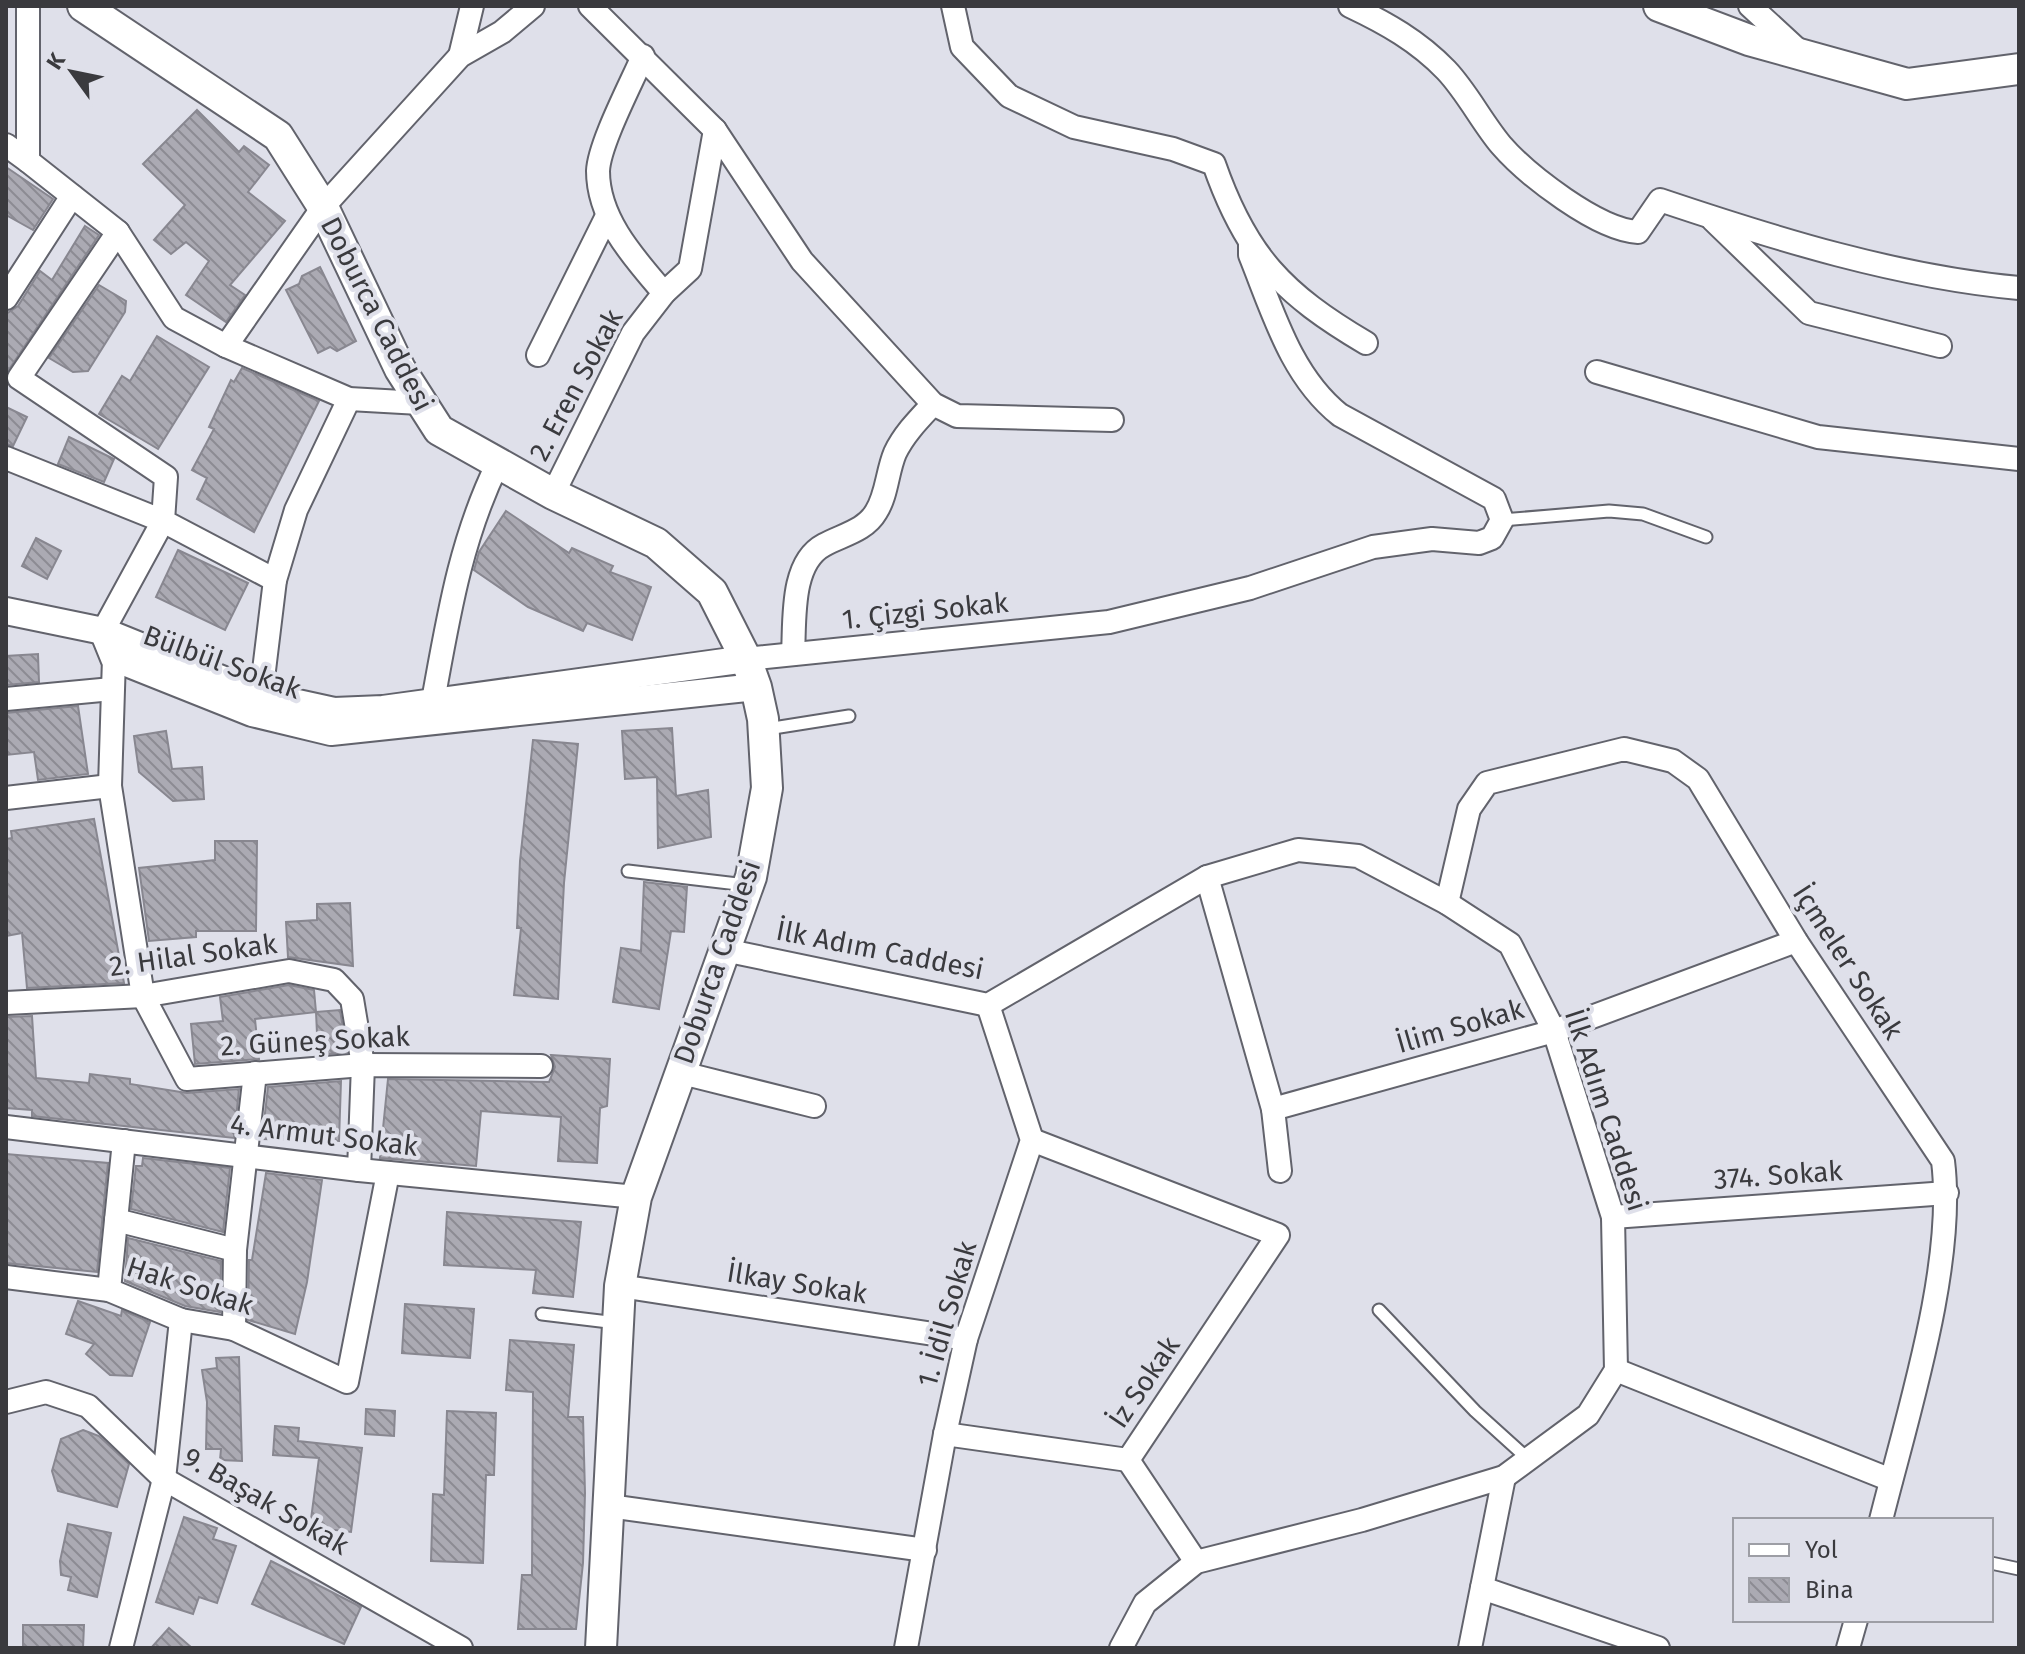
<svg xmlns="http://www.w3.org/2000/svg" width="2025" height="1654" viewBox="0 0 2025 1654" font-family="'Fira Sans',sans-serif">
<defs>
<pattern id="building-back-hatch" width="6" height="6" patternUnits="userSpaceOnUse" patternTransform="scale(2)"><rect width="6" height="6" fill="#abaab3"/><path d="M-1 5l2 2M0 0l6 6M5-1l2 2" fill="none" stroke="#8c8b93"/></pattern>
</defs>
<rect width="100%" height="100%" fill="#dfe0ea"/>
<g fill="url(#building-back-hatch)" stroke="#888790" stroke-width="2">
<polygon points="197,110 239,152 244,146 269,165 248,192 285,221 230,285 245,295 226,322 186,295 209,261 186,242 171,254 154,240 185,205 143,164"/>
<polygon points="6,167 53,199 33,230 6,215"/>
<polygon points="85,226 99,235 6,374 6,314 18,306 40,271 52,280"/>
<polygon points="320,267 356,341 337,351 330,347 318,353 286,290 299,284 302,276"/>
<polygon points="99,285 126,301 125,312 88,371 73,372 49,358"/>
<polygon points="157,336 209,367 158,449 99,414 122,376 130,381"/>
<polygon points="242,368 319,401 254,532 197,499 207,478 192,470 214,429 209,427 231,380 234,382"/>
<polygon points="6,407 27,417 13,446 6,444"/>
<polygon points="69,437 114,459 104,482 58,464"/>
<polygon points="506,511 569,553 572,548 613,566 610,572 651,587 632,640 587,623 583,631 528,607 474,570 479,552"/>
<polygon points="36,538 61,551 47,579 22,566"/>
<polygon points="178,550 248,583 225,630 156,597"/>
<polygon points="38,654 39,682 6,685 6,656"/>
<polygon points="78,706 88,774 38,780 34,752 6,755 6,713"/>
<polygon points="672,728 676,796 708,790 711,837 658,848 657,777 625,779 622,731"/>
<polygon points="166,731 172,769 202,767 204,799 173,801 139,772 134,736"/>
<polygon points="533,740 578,744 564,883 558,999 514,995 521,928 517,928 520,861"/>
<polygon points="94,819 124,983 27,988 22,933 6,936 6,839 12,838 11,831"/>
<polygon points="215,841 257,841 256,931 196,931 196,937 149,941 139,868 215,860"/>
<polygon points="644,882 687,887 684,932 671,931 659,1009 613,1002 621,948 641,951"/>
<polygon points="350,903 353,966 288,957 286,922 317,920 317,904"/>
<polygon points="289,985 314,990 316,1012 340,1010 347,1052 318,1055 316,1012 255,1019 259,1059 195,1064 191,1024 223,1021 220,997"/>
<polygon points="32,1016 36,1078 89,1083 90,1074 130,1079 130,1084 187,1093 239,1089 234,1138 32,1116 32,1110 6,1108 6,1017"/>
<polygon points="551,1055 610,1059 607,1106 600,1108 597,1163 558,1161 561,1117 481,1111 476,1166 380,1158 388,1079 549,1082 555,1067"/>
<polygon points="341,1081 339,1141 262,1139 268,1087"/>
<polygon points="6,1154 108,1163 97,1272 6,1263"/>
<polygon points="143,1158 230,1168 223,1232 131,1209 136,1166 142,1166"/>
<polygon points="266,1173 322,1180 307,1282 295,1334 248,1320 249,1260 252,1260"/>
<polygon points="447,1212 581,1222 573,1297 533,1293 536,1270 444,1265"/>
<polygon points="128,1238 221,1261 220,1312 185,1306 125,1281"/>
<polygon points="78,1301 121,1316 122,1310 150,1322 132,1376 110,1375 86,1354 94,1344 66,1334"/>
<polygon points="405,1304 474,1309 470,1358 402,1353"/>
<polygon points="510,1340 574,1345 568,1417 583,1417 585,1493 583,1563 576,1629 518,1629 522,1575 532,1575 533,1392 506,1390"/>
<polygon points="239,1357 242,1461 220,1460 221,1449 206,1449 207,1402 202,1370 217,1368 216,1358"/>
<polygon points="366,1409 395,1411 394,1436 365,1434"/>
<polygon points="447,1411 496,1413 494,1475 486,1475 483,1563 431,1561 433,1494 444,1495"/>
<polygon points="275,1426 299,1428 298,1441 362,1448 351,1532 310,1527 319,1458 273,1455"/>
<polygon points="83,1430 99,1436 129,1464 117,1507 58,1491 52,1471 61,1439"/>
<polygon points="184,1517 217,1528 213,1539 236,1546 217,1603 199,1597 193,1614 156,1602"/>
<polygon points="68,1524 111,1533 97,1597 68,1590 71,1577 61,1575 60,1561"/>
<polygon points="271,1561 361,1607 344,1644 252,1604"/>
<polygon points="23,1625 84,1625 83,1648 23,1648"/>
<polygon points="169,1628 192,1648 151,1648"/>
</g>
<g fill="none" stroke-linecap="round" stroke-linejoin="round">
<defs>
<g id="service">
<polyline points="1502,520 1609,511 1643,514 1706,537"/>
<polyline points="767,729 849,716"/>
<polyline points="628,871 746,885"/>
<polyline points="1379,1310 1475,1411 1528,1459"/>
<polyline points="542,1314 617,1323"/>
<polyline points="1991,1563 2019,1569"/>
</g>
<g id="minor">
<polyline points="28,6 28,161 118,232 174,318 226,346 349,399 420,403"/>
<polyline points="590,6 715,130 802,261 933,404 957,416 1112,420"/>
<path d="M953 6 962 47 1009 96 1074 127 1173 149 1214 164C1246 256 1283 294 1366 343"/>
<path d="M1350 6C1386 23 1418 41 1446 70 1467 92 1481 121 1501 145 1527 175 1598 230 1638 232L1660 200C1776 239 1898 277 2019 288"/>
<polyline points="1750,6 1799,51"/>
<polyline points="460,56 472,6"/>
<path d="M643 56C632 82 599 144 598 171 598 219 634 258 664 293"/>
<polyline points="6,145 28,161"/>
<polyline points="1713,220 1809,313 1940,346"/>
<polyline points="118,232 19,378 166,477 163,521 275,580"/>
<polyline points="6,298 72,196"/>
<polyline points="226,346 323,207 460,56 502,32 533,6"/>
<polyline points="538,355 607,216"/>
<polyline points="1597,372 1818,437 2019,459"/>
<polyline points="6,458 163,521 103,631"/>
<polyline points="553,494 633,333 664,293 690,269 715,130"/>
<path d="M793 654C795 621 790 563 824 545 842 535 865 531 876 512 887 495 887 472 895 453 904 434 919 419 933 404"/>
<polyline points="114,658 110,786 143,996 187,1079 363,1065 541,1066"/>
<path d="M746 659 1109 622 1250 588 1373 547 1432 539 1479 543 1492 538 1502 520 1494 499 1340 415C1291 376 1273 312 1250 255V243"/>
<polyline points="261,695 275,580 296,510 349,399"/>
<polyline points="6,699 112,689"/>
<path d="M436 717 433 701C448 619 460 541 497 465"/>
<polyline points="6,798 110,786"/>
<polyline points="1207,877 1273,1109 1280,1171"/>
<path d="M1447 903 1469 809 1487 783 1624 749 1673 761 1698 779 1796 941 1943 1161C1956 1265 1907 1416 1881 1520"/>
<polyline points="724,950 988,1005 1207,877 1298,850 1358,856 1447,903 1510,944 1554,1031 1613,1217 1616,1370 1588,1415 1504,1477 1362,1520 1196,1562 1145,1603 1121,1648"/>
<polyline points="6,1003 143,996 289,971 334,980 352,999 363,1065 359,1170"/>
<polyline points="678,1072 814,1106"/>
<polyline points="1273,1109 1554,1031 1796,941"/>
<polyline points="6,1127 359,1170 636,1197"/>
<polyline points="1032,1140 1278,1235 1128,1460 1196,1562"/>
<polyline points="1613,1217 1947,1193"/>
<polyline points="116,1220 235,1250"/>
<polyline points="6,1277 109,1290 181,1320 234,1329 347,1382 388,1173"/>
<polyline points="620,1286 966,1339"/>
<polyline points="109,1290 124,1141"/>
<polyline points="234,1329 235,1250 255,1073"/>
<polyline points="1616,1370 1891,1480"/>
<polyline points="6,1402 46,1392 88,1406 164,1479 461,1648"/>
<polyline points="945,1434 1128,1460"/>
<polyline points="609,1506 925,1550"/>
<polyline points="1482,1588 1658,1648"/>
<polyline points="121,1648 164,1479 181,1320"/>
<polyline points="906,1648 945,1434 966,1339 1032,1140 988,1005"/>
<polyline points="1470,1648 1504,1477"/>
<polyline points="1848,1648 1856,1620"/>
</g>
<g id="tertiary">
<polyline points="6,611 103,631 261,695 334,711 383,709 746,659"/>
<polyline points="103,631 114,658 252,713 331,732 756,687"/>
</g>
<g id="secondary">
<polyline points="83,6 278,136 323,207 400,369 439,430 553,494 656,543 712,592 746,659 756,687 763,719 767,788 751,877 636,1197 620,1286 601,1648"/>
<polyline points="1659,6 1749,40 1907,84 2019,69"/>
</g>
</defs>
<use href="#service" stroke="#62636c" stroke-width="15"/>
<use href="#minor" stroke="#62636c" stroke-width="26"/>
<use href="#tertiary" stroke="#62636c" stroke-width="30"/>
<use href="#secondary" stroke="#62636c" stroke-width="34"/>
<use href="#service" stroke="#fff" stroke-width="11"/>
<use href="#minor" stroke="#fff" stroke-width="22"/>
<use href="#tertiary" stroke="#fff" stroke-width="26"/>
<use href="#secondary" stroke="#fff" stroke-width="30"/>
</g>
<g text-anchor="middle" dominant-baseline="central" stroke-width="8" stroke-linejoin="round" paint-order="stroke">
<g font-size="28" fill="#3a3a3e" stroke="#dfe0ea">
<text transform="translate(377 314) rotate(63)">Doburca Caddesi</text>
<text transform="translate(576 385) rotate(-62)">2. Eren Sokak</text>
<text transform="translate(925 611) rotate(-6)">1. Çizgi Sokak</text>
<text transform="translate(222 662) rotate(20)">Bülbül Sokak</text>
<text transform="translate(880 950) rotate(11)">İlk Adım Caddesi</text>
<text transform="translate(193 955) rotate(-8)">2. Hilal Sokak</text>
<text transform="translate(717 962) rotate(-71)">Doburca Caddesi</text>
<text transform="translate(1848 962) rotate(57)">İçmeler Sokak</text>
<text transform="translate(1460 1026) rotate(-16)">İlim Sokak</text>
<text transform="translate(315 1041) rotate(-3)">2. Güneş Sokak</text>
<text transform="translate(1606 1110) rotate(72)">İlk Adım Caddesi</text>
<text transform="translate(324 1135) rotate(7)">4. Armut Sokak</text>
<text transform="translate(1778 1175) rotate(-4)">374. Sokak</text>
<text transform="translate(797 1283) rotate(9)">İlkay Sokak</text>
<text transform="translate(190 1286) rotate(18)">Hak Sokak</text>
<text transform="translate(947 1314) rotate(-74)">1. İdil Sokak</text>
<text transform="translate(1144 1382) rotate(-56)">İz Sokak</text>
<text transform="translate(266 1501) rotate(30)">9. Başak Sokak</text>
</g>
</g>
<rect width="2025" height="1654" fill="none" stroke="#3a3a3e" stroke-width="16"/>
<rect x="1733" y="1518" width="260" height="104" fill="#dfe0ea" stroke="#9d9ea5" stroke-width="2"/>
<rect x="1749" y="1544" width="40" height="12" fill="#ffffff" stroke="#9d9ea5" stroke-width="2"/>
<text x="1805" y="1558" font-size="24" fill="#3a3a3e">Yol</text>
<rect x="1749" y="1578" width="40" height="24" fill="url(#building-back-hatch)" stroke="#9d9ea5" stroke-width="2"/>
<text x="1805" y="1598" font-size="24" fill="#3a3a3e">Bina</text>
<g transform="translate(72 72) rotate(303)" stroke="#dfe0ea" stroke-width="6" paint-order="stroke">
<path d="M0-6L14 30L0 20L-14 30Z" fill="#3a3a3e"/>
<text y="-12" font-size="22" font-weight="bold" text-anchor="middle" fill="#3a3a3e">K</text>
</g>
</svg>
